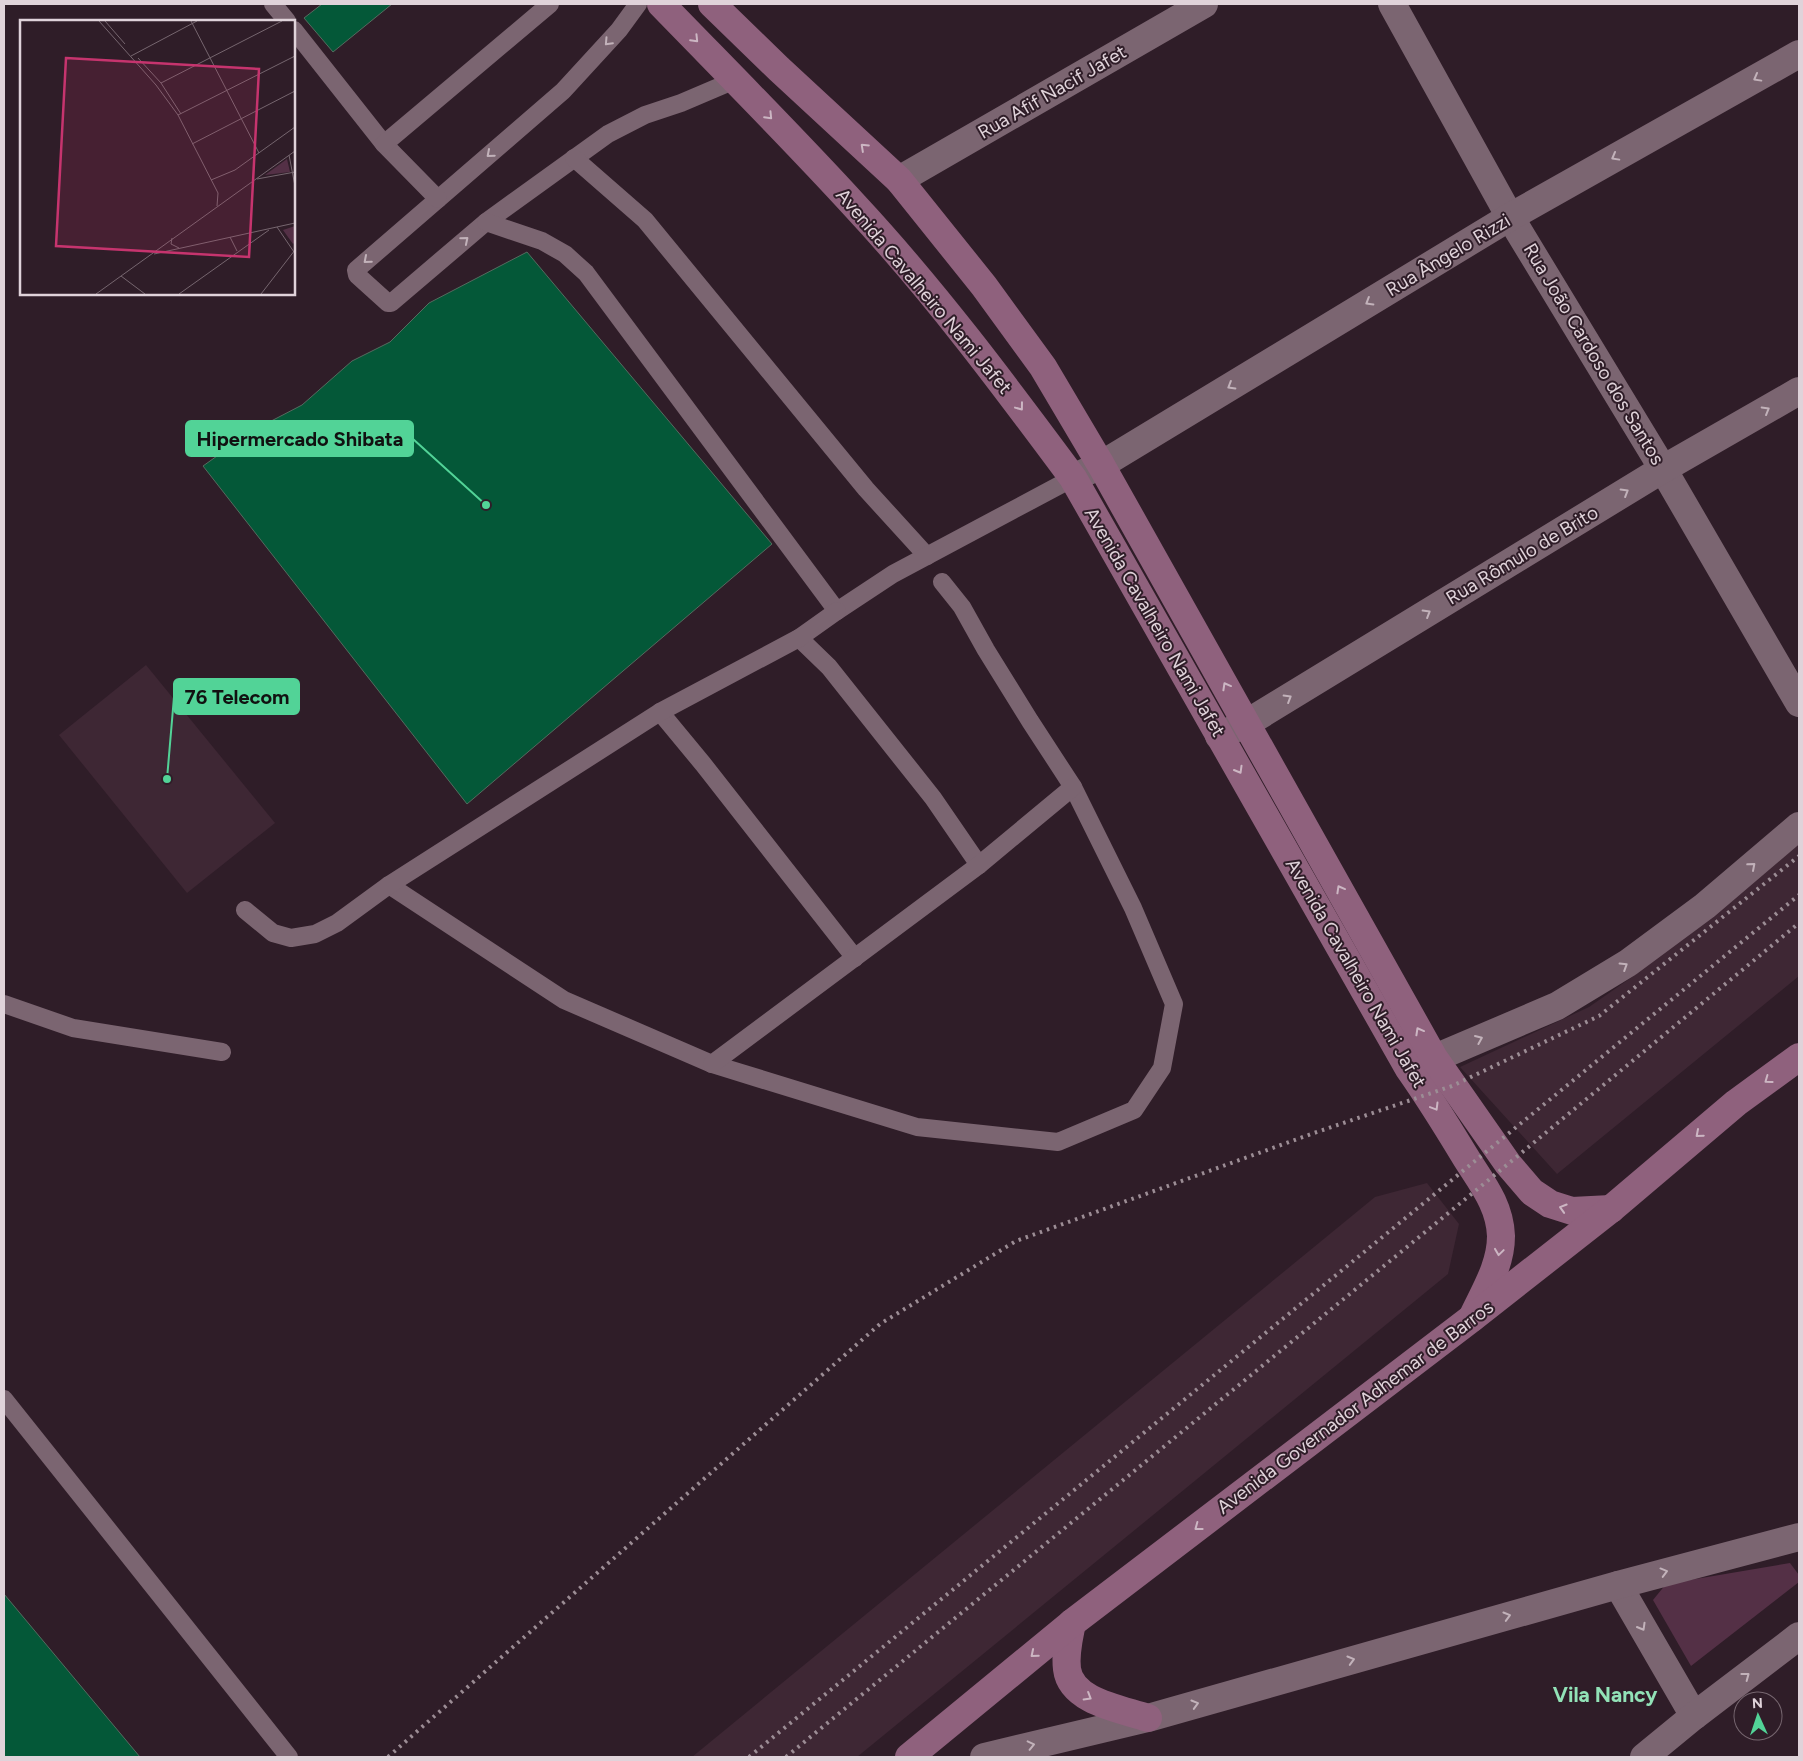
<svg xmlns="http://www.w3.org/2000/svg" width="1803" height="1761" viewBox="0 0 1803 1761" font-family="Figtree,sans-serif">
<rect width="100%" height="100%" fill="#2f1d28"/>
<g fill="#3e2734">
<polygon points="146,665 275,823 187,893 59,735"/>
<polygon points="1799,844 1799,976 1557,1174 1460,1067 1589,1007 1632,977"/>
<polygon points="1427,1183 1459,1224 1448,1274 857,1757 692,1757 1375,1197"/>
</g>
<polygon fill="#543046" points="1790,1563 1799,1575 1799,1582 1691,1666 1653,1600 1666,1584"/>
<g fill="#045838" stroke="#556b5f">
<polygon points="322,4 392,4 333,52 304,18"/>
<polygon points="527,252 772,544 467,804 203,466 252,431 302,405 352,361 390,342 429,303"/>
<polygon points="4,1594 140,1757 4,1757"/>
</g>
<g fill="none" stroke-linecap="round" stroke-linejoin="round">
<g stroke="#7b6571" stroke-width="18">
<polyline points="273,4 287,21"/>
<polyline points="638,4 619,30 563,91 356,270 357,275 388,303 391,303 486,222 608,134 645,115 681,103 735,80"/>
<polyline points="294,30 384,144 438,199"/>
<polyline points="384,144 550,4"/>
<polyline points="574,158 645,220 866,489 927,556"/>
<polyline points="486,222 542,241 565,254 586,273 837,611 893,574 1073,478"/>
<polyline points="799,638 829,667 933,798 979,865"/>
<polyline points="660,712 703,764 855,958"/>
<polyline points="389,885 564,1000 712,1064 917,1127 1058,1142 1134,1110 1162,1068 1174,1004 1133,908 1073,787 1030,721 986,650 962,607 942,582"/>
<polyline points="245,910 273,933 291,938 315,934 337,923 389,885 660,712 799,638 837,611"/>
<polyline points="4,1004 73,1028 222,1052"/>
<polyline points="712,1064 979,865 1073,787"/>
<polyline points="4,1399 289,1757"/>
</g>
<g stroke="#7b6571" stroke-width="28">
<polyline points="1392,4 1510,217 1663,469 1799,703"/>
<polyline points="899,180 1204,4"/>
<polyline points="1073,478 1101,465 1510,217 1799,54"/>
<polyline points="1219,736 1247,723 1663,469 1799,391"/>
<polyline points="1414,1067 1557,1006 1628,963 1705,906 1799,826"/>
<polyline points="1618,1585 1694,1716"/>
<polyline points="984,1757 1148,1718 1618,1585 1799,1537"/>
<polyline points="1644,1757 1694,1716 1799,1636"/>
</g>
<g stroke="#8f617d" stroke-width="28">
<path d="M661 4C726 71 792 137 855 206 934 291 1004 385 1073 478L1409 1069C1428 1096 1446 1125 1463 1153 1479 1180 1500 1203 1501 1236 1501 1266 1484 1292 1472 1318"/>
<polyline points="712,4 779,69 899,180 984,286 1043,367 1101,465 1434,1058 1508,1164 1532,1192 1550,1204 1572,1211 1611,1209"/>
<path d="M1072 1623C1069 1638 1065 1653 1067 1669 1071 1702 1122 1709 1148 1718"/>
<polyline points="909,1757 1072,1623 1472,1318 1611,1209 1736,1103 1799,1057"/>
</g>
<g stroke="#9c8d95" stroke-width="4" stroke-dasharray="2.5 5" stroke-linecap="butt">
<polyline points="388,1757 880,1324 1016,1241 1314,1133 1452,1086 1599,1016 1799,856"/>
<polyline points="749,1757 1799,895"/>
<polyline points="786,1757 1508,1164 1799,923"/>
</g>
</g>
<defs><path id="oneway-chevron" d="M-2-3.5L2.5 0L-2 3.5" fill="none" stroke-width="1.6" stroke-linecap="round" stroke-linejoin="round" transform="scale(1.25)"/></defs>
<g stroke="#ccb6c3">
<use href="#oneway-chevron" transform="translate(695 39) rotate(46)"/>
<use href="#oneway-chevron" transform="translate(769 116) rotate(46)"/>
<use href="#oneway-chevron" transform="translate(864 147) rotate(-137)"/>
<use href="#oneway-chevron" transform="translate(1020 407) rotate(53)"/>
<use href="#oneway-chevron" transform="translate(1226 686) rotate(-119)"/>
<use href="#oneway-chevron" transform="translate(1239 770) rotate(60)"/>
<use href="#oneway-chevron" transform="translate(1340 889) rotate(-119)"/>
<use href="#oneway-chevron" transform="translate(1419 1031) rotate(-119)"/>
<use href="#oneway-chevron" transform="translate(1768 1080) rotate(144)"/>
<use href="#oneway-chevron" transform="translate(1435 1107) rotate(59)"/>
<use href="#oneway-chevron" transform="translate(1699 1134) rotate(139)"/>
<use href="#oneway-chevron" transform="translate(1563 1208) rotate(-163)"/>
<use href="#oneway-chevron" transform="translate(1499 1252) rotate(98)"/>
<use href="#oneway-chevron" transform="translate(1198 1527) rotate(143)"/>
<use href="#oneway-chevron" transform="translate(1034 1654) rotate(140)"/>
<use href="#oneway-chevron" transform="translate(1088 1697) rotate(31)"/>
</g>
<g stroke="#c2b2ba">
<use href="#oneway-chevron" transform="translate(608 42) rotate(133)"/>
<use href="#oneway-chevron" transform="translate(1757 78) rotate(151)"/>
<use href="#oneway-chevron" transform="translate(490 154) rotate(139)"/>
<use href="#oneway-chevron" transform="translate(1615 157) rotate(151)"/>
<use href="#oneway-chevron" transform="translate(465 240) rotate(-40)"/>
<use href="#oneway-chevron" transform="translate(367 260) rotate(139)"/>
<use href="#oneway-chevron" transform="translate(1369 302) rotate(149)"/>
<use href="#oneway-chevron" transform="translate(1231 386) rotate(149)"/>
<use href="#oneway-chevron" transform="translate(1766 410) rotate(-30)"/>
<use href="#oneway-chevron" transform="translate(1625 492) rotate(-31)"/>
<use href="#oneway-chevron" transform="translate(1427 613) rotate(-31)"/>
<use href="#oneway-chevron" transform="translate(1288 698) rotate(-31)"/>
<use href="#oneway-chevron" transform="translate(1752 866) rotate(-41)"/>
<use href="#oneway-chevron" transform="translate(1624 966) rotate(-32)"/>
<use href="#oneway-chevron" transform="translate(1479 1039) rotate(-23)"/>
<use href="#oneway-chevron" transform="translate(1664 1572) rotate(-15)"/>
<use href="#oneway-chevron" transform="translate(1507 1616) rotate(-16)"/>
<use href="#oneway-chevron" transform="translate(1642 1627) rotate(60)"/>
<use href="#oneway-chevron" transform="translate(1351 1660) rotate(-16)"/>
<use href="#oneway-chevron" transform="translate(1746 1676) rotate(-37)"/>
<use href="#oneway-chevron" transform="translate(1195 1704) rotate(-16)"/>
<use href="#oneway-chevron" transform="translate(1031 1745) rotate(-13)"/>
</g>
<g text-anchor="middle" dominant-baseline="central" stroke-width="4" stroke-linejoin="round" paint-order="stroke">
<g font-size="19" fill="#e0d3da" stroke="#2f1d28">
<text transform="translate(1052 92) rotate(-30)">Rua Afif Nacif Jafet</text>
<text transform="translate(1448 255) rotate(-31)">Rua Ângelo Rizzi</text>
<text transform="translate(924 291) rotate(50)">Avenida Cavalheiro Nami Jafet</text>
<text transform="translate(1594 354) rotate(59)">Rua João Cardoso dos Santos</text>
<text transform="translate(1522 555) rotate(-31)">Rua Rômulo de Brito</text>
<text transform="translate(1155 622) rotate(60)">Avenida Cavalheiro Nami Jafet</text>
<text transform="translate(1356 973) rotate(60)">Avenida Cavalheiro Nami Jafet</text>
<text transform="translate(1355 1407) rotate(-37)">Avenida Governador Adhemar de Barros</text>
</g>
<g font-size="21" font-weight="bold" fill="#92e2b7" stroke="#2f1d28">
<text x="1605" y="1694">Vila Nancy</text>
</g>
</g>
<g transform="translate(20 20)">
<rect width="275" height="275" fill="#2f1d28"/>
<path d="M267 139 270 152 245 155ZM275 206V222L273 224 263 210Z" fill="#543046"/>
<path fill="none" stroke="#76666f" stroke-width="1" d="M79 1 136 65 158 95 198 173 197 186M85 1 105 24M171 1 239 133M111 36 177 1M118 38 141 63 161 94M141 63 262 1M158 95 275 36M172 124 275 71M269 135 275 166M237 159 275 152M191 160 215 150 275 107M257 207 274 232M210 217 217 231M152 218 151 224 159 228M134 234 275 203M101 256 125 274M76 274 275 131M159 274 249 210M241 274 275 230"/>
<path fill="#c6346e" fill-opacity="0.15" stroke="#c6346e" stroke-width="2.5" d="M46 38 239 49 229 237 36 226Z"/>
<rect width="275" height="275" fill="none" stroke="#e0d3da" stroke-width="2.5"/>
</g>
<path fill="none" stroke="#52d397" stroke-width="2" d="M486 505L413 439M167 779L174 697"/>
<g fill="#52d397" stroke="#2f1d28" stroke-width="2">
<circle cx="486" cy="505" r="5"/>
<circle cx="167" cy="779" r="5"/>
</g>
<g fill="#52d397" stroke="#52d397" stroke-width="2">
<rect x="186" y="421" width="227" height="35" rx="5"/>
<rect x="174" y="679" width="125" height="35" rx="5"/>
</g>
<g font-size="20" text-anchor="middle" font-weight="bold" fill="#111">
<text x="300" y="446">Hipermercado Shibata</text>
<text x="237" y="704">76 Telecom</text>
</g>
<rect width="1803" height="1761" fill="none" stroke="#e0d3da" stroke-width="10"/>
<g transform="translate(1758 1716) rotate(357)"><circle r="24" fill="#2f1d28" stroke="#76666f"/>
<path d="M0-4L9 19L0 12L-9 19Z" fill="#52d397"/>
<text y="-8" font-size="14" font-weight="bold" text-anchor="middle" fill="#e0d3da">N</text>
</g>
</svg>
